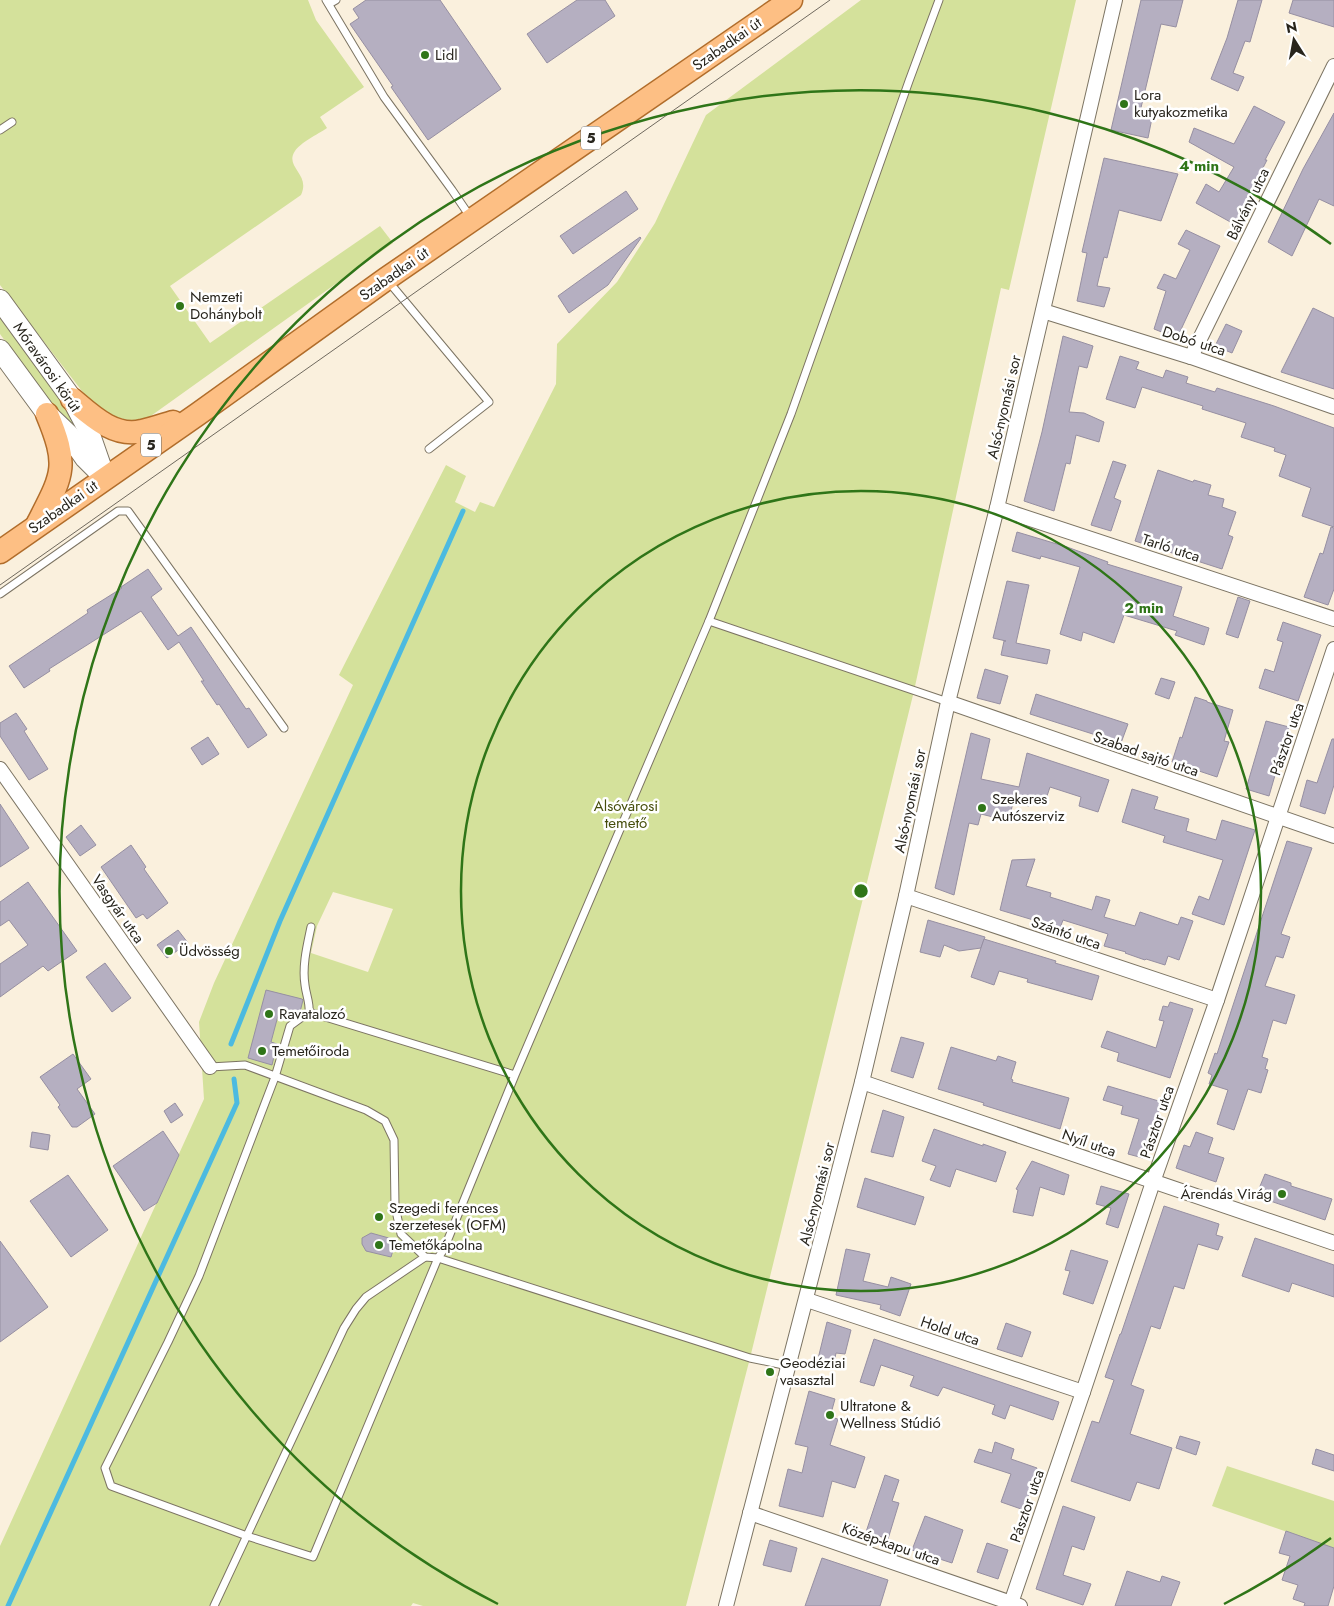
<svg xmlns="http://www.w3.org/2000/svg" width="1334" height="1606" viewBox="0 0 1334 1606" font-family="Jost,sans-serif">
<rect width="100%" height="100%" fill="#faf0dd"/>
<g fill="#d4e19b" fill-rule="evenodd">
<path d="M0 0H308L316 20 364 87 320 117 327 128C318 134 300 143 295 151 284 167 311 174 301 195L170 286 210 343 380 226 393 243 141 423 114 417 92 404 0 285Z"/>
<path d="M861 0H1076L1009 290 1001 288 914 691 750 1358 686 1606H423L413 1603 411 1606H0V1546L204 1099 199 1022 214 983 353 685 339 675 446 465 466 476 455 502 475 512 480 502 494 507 556 384 557 344 617 282 655 223 706 115ZM333 892 393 909 368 972 311 953 317 926Z"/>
<polygon points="0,318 79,426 86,452 0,334"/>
<polygon points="1227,1466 1334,1501 1334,1548 1212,1506"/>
</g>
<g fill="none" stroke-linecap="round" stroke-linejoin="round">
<g stroke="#4cbae0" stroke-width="5">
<polyline points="231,1044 280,921 463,511"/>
<polyline points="8,1606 237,1103 234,1079"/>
</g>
</g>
<g fill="#b5afc1" stroke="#968fa2">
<polygon points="366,0 440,0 501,89 428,140 391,87 393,86 350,24 359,18 353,9"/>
<polygon points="577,0 605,0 615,16 547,63 527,34"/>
<polygon points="1141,0 1183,0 1176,27 1161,24 1139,116 1152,118 1148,138 1111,130"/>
<polygon points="1238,0 1262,0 1250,42 1245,41 1233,73 1244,77 1238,91 1211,79 1227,38"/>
<polygon points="1293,0 1334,0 1334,27 1289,13"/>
<polygon points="1254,106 1285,122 1265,160 1267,160 1234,224 1196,203 1206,184 1219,192 1234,167 1189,142 1194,128 1234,144"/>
<polygon points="1334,113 1334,206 1319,199 1292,256 1268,242 1303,169"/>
<polygon points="1104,158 1178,174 1161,221 1119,210 1107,258 1104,257 1097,286 1110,288 1104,307 1077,301 1087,253 1082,252"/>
<polygon points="626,191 638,209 573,254 560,236"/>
<polygon points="1186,230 1220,246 1177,338 1154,329 1166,291 1157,288 1164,274 1176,279 1190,250 1178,244"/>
<polygon points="640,237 641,238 608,285 569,313 558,296"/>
<polygon points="1313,308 1334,318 1334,389 1281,372"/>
<polygon points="1226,324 1242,331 1232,353 1215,346"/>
<polygon points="1063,336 1093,346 1087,368 1079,366 1069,412 1084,413 1104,422 1099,442 1076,435 1070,464 1066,463 1054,511 1024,501 1042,432"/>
<polygon points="1120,356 1139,362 1136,369 1163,378 1166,370 1188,377 1186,383 1215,392 1217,388 1274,406 1334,428 1334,527 1302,516 1311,488 1279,476 1286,455 1274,451 1275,448 1241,437 1246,423 1202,409 1203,406 1142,387 1135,408 1106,399"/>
<polygon points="1113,461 1126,465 1114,498 1121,501 1111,531 1091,525"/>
<polygon points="1158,470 1193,482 1194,480 1211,485 1208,495 1224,499 1222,507 1236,512 1228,535 1233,537 1222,569 1135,541"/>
<polygon points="1331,527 1334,528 1334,589 1328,605 1304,597 1320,553 1323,554"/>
<polygon points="1017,532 1067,547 1108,562 1107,564 1182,587 1173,616 1209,628 1204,645 1175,635 1177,631 1124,615 1114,643 1083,632 1081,641 1060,634 1080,567 1041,556 1040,559 1012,551"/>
<polygon points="148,569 162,589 151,597 178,636 191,627 246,709 249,708 267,735 248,748 219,704 217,705 201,681 204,681 179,642 168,650 141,611 49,669 50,671 24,688 9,666 88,613 87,610 122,588 121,587"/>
<polygon points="1007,581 1029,585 1016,643 1050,650 1047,664 1001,655 1004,641 1006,641 993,638"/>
<polygon points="1238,597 1250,601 1238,638 1226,634"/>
<polygon points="1283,622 1321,635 1298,701 1259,688 1265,669 1274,672 1283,642 1277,640"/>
<polygon points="985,669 1008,676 1000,704 977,698"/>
<polygon points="1161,678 1175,682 1169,699 1155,694"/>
<polygon points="1036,694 1128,724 1121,743 1030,714"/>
<polygon points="1195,697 1207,701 1207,702 1233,710 1224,741 1229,742 1217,777 1172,762 1180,737 1182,738"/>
<polygon points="16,713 27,729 24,731 48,769 29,780 0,736 0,723"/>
<polygon points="1266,721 1289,727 1269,796 1246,789"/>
<polygon points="971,733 990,739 981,779 1019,787 1027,753 1109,780 1098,812 1079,806 1081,797 1050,787 1046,799 1032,795 1029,806 1013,802 1009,821 981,814 978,825 969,823 954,895 935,888"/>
<polygon points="208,737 219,754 202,765 191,748"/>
<polygon points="1332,739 1334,739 1334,785 1325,814 1300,806 1307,780 1317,783"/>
<polygon points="1132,789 1158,797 1154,809 1189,819 1186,831 1216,840 1222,820 1255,830 1224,925 1192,914 1199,896 1209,900 1223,860 1163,842 1165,836 1122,822"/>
<polygon points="0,804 29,848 0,867"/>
<polygon points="81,825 96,845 80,856 66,837"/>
<polygon points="1287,841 1312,848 1281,934 1290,937 1283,958 1276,956 1265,986 1295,995 1286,1024 1273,1020 1262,1057 1268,1059 1265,1069 1268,1070 1261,1093 1248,1089 1234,1130 1217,1124 1228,1090 1209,1084 1212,1075 1208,1073 1215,1053 1217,1054"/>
<polygon points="131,845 146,867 144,869 168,903 147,919 143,914 136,918 101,867"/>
<polygon points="1035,859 1026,886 1051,893 1050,897 1092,910 1096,896 1110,900 1104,917 1135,926 1140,912 1178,925 1181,917 1193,921 1179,960 1168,956 1165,965 1146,959 1145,960 1125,953 1126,952 1104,946 1108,934 1063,920 1060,928 1000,910 1012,860"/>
<polygon points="28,882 77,951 48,971 43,966 0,997 0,964 28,945 9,920 0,926 0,902"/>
<polygon points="928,920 985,937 981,948 959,951 944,945 940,957 920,952"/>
<polygon points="178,930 188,943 167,958 157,945"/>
<polygon points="984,939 1056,961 1055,963 1099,976 1092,1000 1027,982 1028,979 999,971 994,985 971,977"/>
<polygon points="105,963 131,998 112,1012 86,977"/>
<polygon points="266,990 302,999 303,1000 300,1012 295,1016 279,1012 271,1042 277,1044 272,1065 248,1058"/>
<polygon points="1170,1002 1193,1009 1170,1078 1117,1061 1119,1053 1101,1047 1107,1031 1156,1048 1164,1021 1159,1020 1163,1006 1168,1007"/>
<polygon points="901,1037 924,1043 913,1078 891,1071"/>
<polygon points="951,1047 996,1061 998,1056 1016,1062 1011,1079 1013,1080 1012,1082 1069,1098 1060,1129 983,1105 984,1103 938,1089"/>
<polygon points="73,1054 91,1079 77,1089 95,1114 77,1127 72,1127 58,1107 60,1105 40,1077"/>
<polygon points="1108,1086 1162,1102 1155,1123 1153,1123 1143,1158 1128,1154 1139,1119 1121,1114 1123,1106 1103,1100"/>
<polygon points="175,1103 183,1115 171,1123 164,1111"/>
<polygon points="883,1110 904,1117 893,1157 871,1152"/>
<polygon points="934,1129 983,1146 983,1144 1006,1152 996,1182 956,1169 950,1187 930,1180 936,1166 922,1161"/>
<polygon points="163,1131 179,1155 157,1203 144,1211 113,1166"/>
<polygon points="32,1132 50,1135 48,1150 30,1147"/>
<polygon points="1196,1132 1213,1138 1208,1153 1224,1158 1216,1182 1176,1168 1184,1145 1190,1147"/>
<polygon points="1032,1161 1069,1175 1064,1195 1040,1187 1033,1216 1013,1212 1018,1190 1016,1189"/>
<polygon points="1265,1174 1291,1183 1291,1186 1332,1199 1325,1220 1256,1196"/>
<polygon points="68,1175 108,1230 71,1257 30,1201"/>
<polygon points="865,1178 924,1197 915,1225 857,1207"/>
<polygon points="1101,1186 1129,1194 1118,1228 1106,1224 1111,1208 1096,1204"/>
<polygon points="1164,1206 1219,1224 1216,1235 1223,1237 1218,1250 1198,1244 1184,1289 1174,1286 1160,1329 1151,1326 1131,1385 1144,1390 1130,1434 1172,1448 1159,1489 1137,1482 1130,1501 1071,1481 1092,1421 1099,1423 1114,1380 1105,1377 1120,1334 1121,1334"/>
<polygon points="371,1233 396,1240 391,1257 366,1251 362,1244 362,1238"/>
<polygon points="1255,1238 1334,1265 1334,1297 1292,1283 1289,1292 1242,1276"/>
<polygon points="0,1241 48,1307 0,1342"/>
<polygon points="846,1249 870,1254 863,1281 888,1287 891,1277 911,1284 900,1316 880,1309 881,1305 836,1295"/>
<polygon points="1071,1250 1108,1261 1093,1304 1063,1294 1070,1271 1065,1270"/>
<polygon points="827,1322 851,1330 845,1354 836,1353 833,1368 817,1363"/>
<polygon points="1006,1323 1031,1332 1022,1357 997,1349"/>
<polygon points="874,1339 1059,1402 1053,1420 1010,1405 1005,1419 992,1414 995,1405 943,1387 938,1396 910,1386 914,1376 881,1365 874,1386 860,1382"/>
<polygon points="809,1391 835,1399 830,1417 838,1419 830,1445 865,1457 855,1488 832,1481 823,1517 779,1506 788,1469 802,1473 808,1447 795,1444"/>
<polygon points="1180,1436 1200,1442 1196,1455 1176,1448"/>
<polygon points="995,1442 1014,1449 1011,1459 1037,1468 1024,1510 1001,1502 1011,1474 974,1462 979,1449 992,1453"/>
<polygon points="1316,1449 1334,1455 1334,1471 1312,1464"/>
<polygon points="885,1475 899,1480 892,1501 899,1503 888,1539 866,1532"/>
<polygon points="1063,1506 1095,1517 1084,1550 1072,1546 1063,1575 1091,1584 1083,1605 1036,1589"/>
<polygon points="925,1516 963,1530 952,1563 912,1550"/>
<polygon points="1286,1531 1334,1548 1334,1586 1328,1606 1304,1606 1305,1603 1293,1599 1298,1585 1282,1580 1290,1556 1279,1553"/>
<polygon points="770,1540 797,1548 791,1572 763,1565"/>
<polygon points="987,1543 1008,1550 998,1579 977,1572"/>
<polygon points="822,1558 888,1580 880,1606 805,1606"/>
<polygon points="1127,1571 1160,1582 1162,1576 1180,1582 1171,1606 1115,1606"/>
</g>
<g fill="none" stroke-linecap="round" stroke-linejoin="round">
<defs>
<g id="lane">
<polyline points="326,0 384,97 452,190 471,218"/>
<polyline points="329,4 336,0"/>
<polyline points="0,130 12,122"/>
<polyline points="388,281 489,402 429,449"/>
<polyline points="0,594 118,511 128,511 284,728"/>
<polyline points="709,621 948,702"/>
<path d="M309 1012C310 1002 306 995 305 985 302 966 307 946 311 927"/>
<polyline points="210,1067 245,1065 366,1110 385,1121 394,1140 395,1206 401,1234 425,1257 438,1258 750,1358 788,1366"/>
<polyline points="515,1075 309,1012 290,1026 275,1077 199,1276 168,1342 105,1468 111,1486 247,1536 313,1557 438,1258 444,1249 515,1075 709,621 791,414 909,81 939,0"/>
<polyline points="214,1606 344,1328 356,1309 366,1297 425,1257"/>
</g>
<g id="street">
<polyline points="1043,311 1191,357 1334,407"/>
<polyline points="1191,357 1334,66"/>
<polyline points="997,508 1334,619"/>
<polyline points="948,702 1334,836"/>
<polyline points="0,769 210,1067"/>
<polyline points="906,896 1217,1000"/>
<polyline points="862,1082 1334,1243"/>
<polyline points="807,1300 1083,1392"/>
<polyline points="750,1513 1020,1606"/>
<polyline points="726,1606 862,1082 906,896 948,702 997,508 1115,0"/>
<polyline points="1010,1606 1083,1392 1153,1182 1217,1000 1334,649"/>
</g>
<g id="secondary">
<polyline points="0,300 72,399 88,429 105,478"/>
<polyline points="0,350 47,414 69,435 85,458 101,474"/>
</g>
<g id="primary">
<path d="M72 399C91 415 114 438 142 431 152 429 163 425 173 422"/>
<path d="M38 523C63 474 69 467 47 414"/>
<polyline points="0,552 198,414 386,279 791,0"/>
</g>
</defs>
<use href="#lane" stroke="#7c7463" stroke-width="9"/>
<use href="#street" stroke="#7c7463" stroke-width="16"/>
<use href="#secondary" stroke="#7c7463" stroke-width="22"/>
<use href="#primary" stroke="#b16d2b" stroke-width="25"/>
<use href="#lane" stroke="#fff" stroke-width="7"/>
<use href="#street" stroke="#fff" stroke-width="14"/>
<use href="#secondary" stroke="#fff" stroke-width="20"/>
<use href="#primary" stroke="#fdbf84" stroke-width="22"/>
<polyline stroke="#6f695e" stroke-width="1" points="0,585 830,0"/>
</g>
<g fill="none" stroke="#2f7518" stroke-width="2.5">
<circle cx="861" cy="891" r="400"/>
<path d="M1331 1538A800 800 0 0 1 1224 1604M498 1604A800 800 0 1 1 1331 244"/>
</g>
<g fill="#2f7518" stroke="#fff" stroke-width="2">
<circle cx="425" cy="55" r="5"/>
<circle cx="1124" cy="104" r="5"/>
<circle cx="180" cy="306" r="5"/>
<circle cx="982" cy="808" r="5"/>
<circle cx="169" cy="951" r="5"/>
<circle cx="269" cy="1014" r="5"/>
<circle cx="262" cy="1051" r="5"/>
<circle cx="1282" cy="1194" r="5"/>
<circle cx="379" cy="1217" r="5"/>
<circle cx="379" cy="1245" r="5"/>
<circle cx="770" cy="1372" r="5"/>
<circle cx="830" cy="1415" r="5"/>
</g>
<g text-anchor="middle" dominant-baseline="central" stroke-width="5" stroke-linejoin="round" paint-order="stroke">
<g fill="#fff" stroke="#686661" stroke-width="1">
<rect x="581" y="126.5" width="20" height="23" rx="4"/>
<rect x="141" y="433.5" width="20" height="23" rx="4"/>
</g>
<g font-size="14" font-weight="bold" fill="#28251d">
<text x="591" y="138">5</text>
<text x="151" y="445">5</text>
</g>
<g font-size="15" fill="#28251d" stroke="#fff">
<text transform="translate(727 44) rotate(-35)">Szabadkai út</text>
<text transform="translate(1248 204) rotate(-64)">Bálvány utca</text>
<text transform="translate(394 274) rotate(-35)">Szabadkai út</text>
<text transform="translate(1194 341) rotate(18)">Dobó utca</text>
<text transform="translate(47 367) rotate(55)">Móravárosi körút</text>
<text transform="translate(1004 407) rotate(-77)">Alsó-nyomási sor</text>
<text transform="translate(63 507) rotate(-35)">Szabadkai út</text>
<text transform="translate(1171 548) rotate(18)">Tarló utca</text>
<text transform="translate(1287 739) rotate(-71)">Pásztor utca</text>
<text transform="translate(1146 754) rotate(19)">Szabad sajtó utca</text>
<text transform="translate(910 801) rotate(-78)">Alsó-nyomási sor</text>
<text transform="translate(118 909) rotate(55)">Vasgyár utca</text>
<text transform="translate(1066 933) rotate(19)">Szántó utca</text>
<text transform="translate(1157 1122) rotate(-71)">Pásztor utca</text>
<text transform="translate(1089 1143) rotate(19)">Nyíl utca</text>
<text transform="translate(817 1194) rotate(-76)">Alsó-nyomási sor</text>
<text transform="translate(950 1331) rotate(19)">Hold utca</text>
<text transform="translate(1027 1506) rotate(-71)">Pásztor utca</text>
<text transform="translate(891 1544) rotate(19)">Közép-kapu utca</text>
</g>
<g font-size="15" fill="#28251d" stroke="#fff" text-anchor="start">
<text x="435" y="55">Lidl</text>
<text x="1134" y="95">Lora<tspan x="1134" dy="17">kutyakozmetika</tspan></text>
<text x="190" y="297">Nemzeti<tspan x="190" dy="17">Dohánybolt</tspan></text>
<text x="992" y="799">Szekeres<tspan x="992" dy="17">Autószerviz</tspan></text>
<text x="179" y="951">Üdvösség</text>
<text x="279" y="1014">Ravatalozó</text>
<text x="272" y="1051">Temetőiroda</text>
<text x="1272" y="1194" text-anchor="end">Árendás Virág</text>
<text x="389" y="1208">Szegedi ferences<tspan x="389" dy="17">szerzetesek (OFM)</tspan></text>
<text x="389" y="1245">Temetőkápolna</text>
<text x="780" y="1363">Geodéziai<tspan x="780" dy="17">vasasztal</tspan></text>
<text x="840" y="1406">Ultratone &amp;<tspan x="840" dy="17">Wellness Stúdió</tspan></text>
</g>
<g font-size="15" fill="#464e0c" stroke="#fff">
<text x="626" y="806">Alsóvárosi<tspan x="626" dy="17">temető</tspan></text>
</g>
</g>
<circle cx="861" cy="891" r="8" fill="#2f7518" stroke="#fff" stroke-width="2.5"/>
<g font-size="15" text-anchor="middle" font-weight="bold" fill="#2f7518" stroke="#fff" stroke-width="5" stroke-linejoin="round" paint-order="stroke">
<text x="1199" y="171">4 min</text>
<text x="1144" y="613">2 min</text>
</g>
<g transform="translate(1294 40) rotate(349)" stroke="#ffffff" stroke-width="4" paint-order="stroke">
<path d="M0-4L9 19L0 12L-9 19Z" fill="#28251d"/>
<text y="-8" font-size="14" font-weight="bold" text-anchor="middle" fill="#28251d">N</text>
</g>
</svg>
